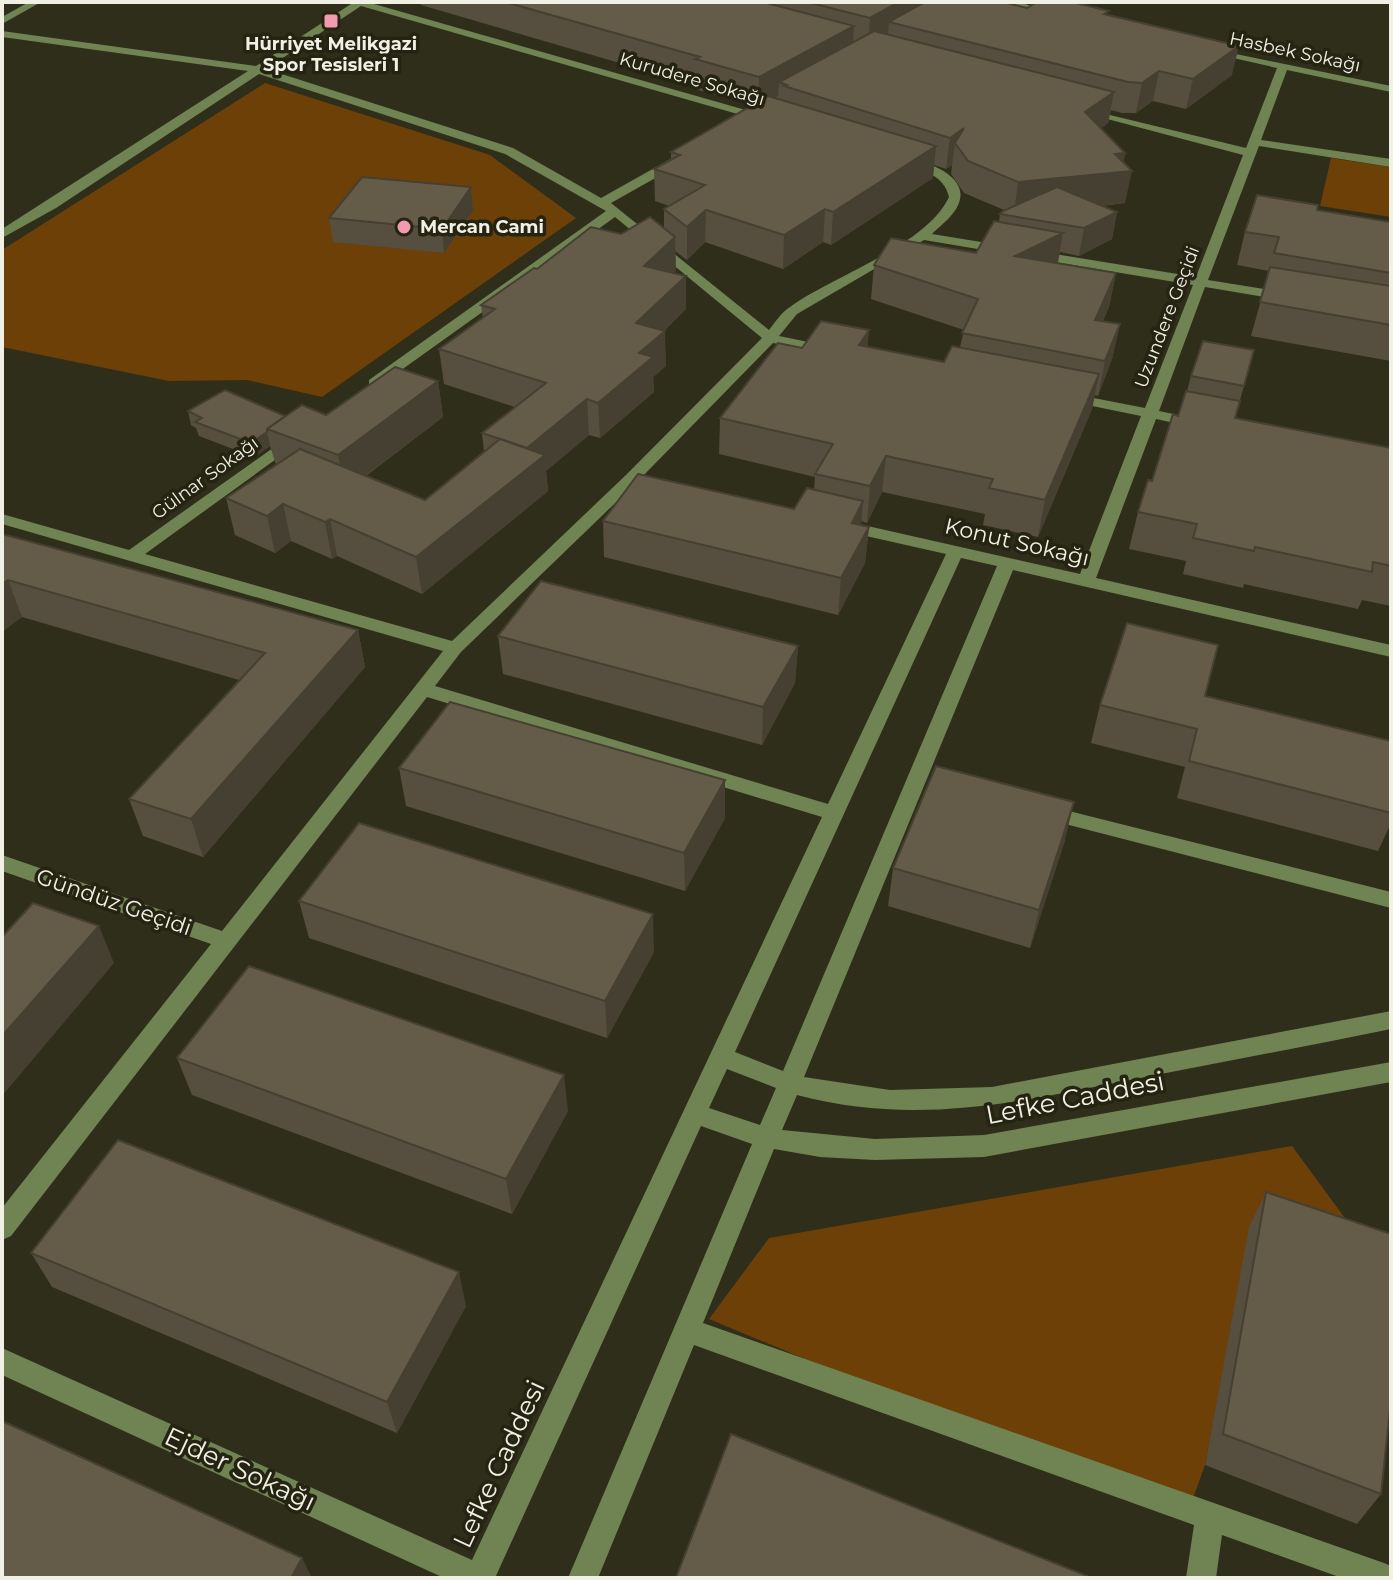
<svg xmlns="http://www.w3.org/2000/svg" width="1393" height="1580" viewBox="0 0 1393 1580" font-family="Montserrat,sans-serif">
<rect width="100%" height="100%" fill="#2f2e1b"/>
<g fill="#6c4007">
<polygon points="265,83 490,155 576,218 322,397 247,380 169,381 2,347 2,250"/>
<polygon points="1331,158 1391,167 1391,217 1320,206"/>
<polygon points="1292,1146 1386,1274 1229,1339 1205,1465 1186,1518 709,1319 769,1238"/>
</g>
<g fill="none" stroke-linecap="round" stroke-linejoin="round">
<g fill="#708352" fill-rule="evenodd">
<polygon points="29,2 41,2 2,24 2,17"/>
<path d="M354 2H367L770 117V121H762L361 6 266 69 513 148 601 198 674 157H682V163L611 203 769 330C775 322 782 312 790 307 834 275 926 246 949 197 944 174 922 171 903 165V159C921 158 966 174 960 199 957 214 942 224 932 234L1196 277 1243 155 1081 112V108L1246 148 1277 68 1207 52V48L1391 86V92L1287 70 1261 140 1391 159V167L1259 146 1208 280 1289 293 1296 297 1289 301 1205 287 1159 411 1202 420 1205 423 1197 428 1156 419 1096 578 1391 645V657L1013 570 804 1077 890 1090 992 1087 1391 1011V1029C1307 1046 1224 1062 1140 1078 1022 1101 917 1127 797 1095L782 1130 875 1139 984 1135 1391 1062V1082L984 1157 875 1160 820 1157 774 1149 703 1323 1384 1563 1391 1566V1578H1342L1222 1535 1216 1578H1186L1194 1525 694 1345 598 1578H568L752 1144 701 1126 495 1578H444L2 1375V1348L472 1560 822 817 427 697 11 1236 2 1240V1208L211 944 2 871V855L222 931 443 651 2 524V514L129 550 287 438H297V444L145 554 452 641 627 474 762 338 615 217 379 386H369V380L606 211 505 154 259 74 56 208 2 238V229L248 71 2 37V31L256 66ZM924 240 1193 285 1145 408 1068 393 1061 397 1068 401 1141 416 1080 574 841 520 835 521 833 525 835 529 946 554 828 804 435 686 461 652 639 480 773 343 833 353V347L779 336 797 314ZM961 558 997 566 783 1071 735 1052ZM727 1069 776 1088 760 1125 709 1108Z"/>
<polygon points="1001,2 1018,2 1060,14 1055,17"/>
<polygon points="1045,805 1391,892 1391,908 1038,817 1035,812 1038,807"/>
</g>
</g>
<g fill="#564e3e">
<polygon points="420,2 1003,2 1027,8 1108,15 1232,75 1186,109 1153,101 1136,113 1122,113 1111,110 1108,123 1101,128 1125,153 1123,163 1125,203 1102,206 1117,212 1112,239 1079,256 1060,252 1058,263 1116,273 1109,307 1103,321 1120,324 1112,359 1098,396 1095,395 1092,409 1038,537 983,525 985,514 882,492 867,523 861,521 861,525 869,527 865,563 838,615 604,557 603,521 794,509 814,490 815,477 719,454 720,418 802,348 869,330 867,347 944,362 960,347 964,330 871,299 874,265 976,253 999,222 1000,214 1004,210 964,193 951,174 952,165 946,169 934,165 933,178 831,245 823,242 783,269 705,242 687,260 675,251 676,271 673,273 686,276 686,309 664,331 666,366 653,377 654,392 600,438 589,435 546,471 548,491 422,594 337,556 332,559 291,541 275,553 235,535 226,498 276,465 270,446 254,457 199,436 196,428 191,425 188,411 285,416 326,415 438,381 443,417 366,476 425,500 484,452 482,433 515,407 444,384 439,349 483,318 481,305 537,269 621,234 664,229 664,209 669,206 655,201 654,169 671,159 671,152 752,105 695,89 695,85 421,5"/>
<polygon points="471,187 473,211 444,253 333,242 329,218"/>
<polygon points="1317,210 1391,222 1391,361 1251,336 1269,271 1237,265 1245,232"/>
<polygon points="1254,350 1235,418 1391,448 1391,606 1362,600 1358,609 1244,584 1243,588 1183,574 1186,561 1129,549 1138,512 1178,416 1187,391 1191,376"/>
<polygon points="2,534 358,630 365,667 203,857 143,836 129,799 239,680 22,617 7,627"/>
<polygon points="498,636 798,646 795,683 762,745 503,674"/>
<polygon points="1205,696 1391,741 1391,823 1378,851 1177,798 1185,767 1091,743 1100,705"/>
<polygon points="399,768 725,780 725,818 685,891 406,806"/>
<polygon points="1065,840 1030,948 888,906 893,868"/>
<polygon points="299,901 654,952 607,1038 309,938"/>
<polygon points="177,1058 568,1111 512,1214 192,1095"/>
<polygon points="1266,1192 1381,1494 1357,1524 1205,1465 1249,1227"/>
<polygon points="31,1253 466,1306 397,1433 52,1287"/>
</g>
<g fill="#464032">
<polygon points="899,2 931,2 889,22 888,35 868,47 870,18"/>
<polygon points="854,26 852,55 787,85 779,82 778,96 759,107 759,77"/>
<polygon points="1239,46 1232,75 1186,109 1193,79"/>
<polygon points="1159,71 1153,101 1136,113 1142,83"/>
<polygon points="1114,92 1108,123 1080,143 1085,112"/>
<polygon points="964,128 955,143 952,165 946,169 950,138"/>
<polygon points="936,146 933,178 831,245 833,212"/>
<polygon points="1125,153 1122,172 1132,171 1125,203 1014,215 1018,182 1115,154"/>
<polygon points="471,187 473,211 444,253 442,229"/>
<polygon points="825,209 823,242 783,269 784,235"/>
<polygon points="706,210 705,242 687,260 687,227"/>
<polygon points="1117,212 1112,239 1079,256 1084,228"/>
<polygon points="1063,233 1057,266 1015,256"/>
<polygon points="675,237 676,271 645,299 644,266"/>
<polygon points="1116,273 1109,307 1089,354 1095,320"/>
<polygon points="686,276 686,309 653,341 665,331 666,366 653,377 654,392 600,438 598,403 636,323"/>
<polygon points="1120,324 1112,359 1098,396 1105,361"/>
<polygon points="869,330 866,364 859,345"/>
<polygon points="1099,374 1092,409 1038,537 1045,500"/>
<polygon points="438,381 443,417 345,491 338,455"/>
<polygon points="587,399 589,435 546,471 548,491 422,594 416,557 527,448"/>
<polygon points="267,432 270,446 254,457 251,443"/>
<polygon points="886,456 882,492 867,523 870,486"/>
<polygon points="863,501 860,537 852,523"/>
<polygon points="283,504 291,541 275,553 267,516"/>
<polygon points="330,519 337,556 332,559 325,522"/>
<polygon points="869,527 865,563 838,615 841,578"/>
<polygon points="8,580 22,617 2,632 2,584"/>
<polygon points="358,630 365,667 203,857 191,819"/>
<polygon points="798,646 795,683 762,745 763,707"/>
<polygon points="725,780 725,818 685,891 684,853"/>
<polygon points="1074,802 1065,840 1030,948 1039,910"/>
<polygon points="653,914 654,952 607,1038 605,1001"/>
<polygon points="99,926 114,963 2,1096 2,1036"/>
<polygon points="564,1075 568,1111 512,1214 506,1179"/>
<polygon points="459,1272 466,1306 397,1433 387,1402"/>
<polygon points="302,1558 312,1578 291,1578"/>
</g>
<g fill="#645b48" stroke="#464032" stroke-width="2">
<polygon points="505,2 763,2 854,26 759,77 695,59 700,57"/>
<polygon points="807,2 899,2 870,18"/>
<polygon points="925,2 1003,2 1027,8 1037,2 1072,2 1109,11 1104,14 1239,46 1193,79 1159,71 1142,83 1128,82 889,22"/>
<polygon points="874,31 1114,92 1085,112 1125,153 1115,154 1132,171 1018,182 968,161 955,143 964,128 950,138 784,86 787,85 779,82"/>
<polygon points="768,96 936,146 833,212 825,209 784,235 706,210 687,227 664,209 705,185 654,169 680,155 671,152"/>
<polygon points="362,177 471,187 442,229 329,218"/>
<polygon points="1057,187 1117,212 1084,228 1000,214 1003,211"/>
<polygon points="1257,195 1318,205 1317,210 1391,222 1391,273 1274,253 1279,237 1245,232"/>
<polygon points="650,217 675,237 644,266 686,276 636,323 665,331 639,353 653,357 598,403 587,399 527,448 482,433 546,383 439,349 495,309 481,305 534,268 537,269 591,227 621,234"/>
<polygon points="994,221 1063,233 1015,256 1116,273 1095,320 1120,324 1105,361 962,333 978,299 874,265 891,238 976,253"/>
<polygon points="1270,267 1391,286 1391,325 1260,302"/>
<polygon points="821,321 869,330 859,345 944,362 952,346 1099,374 1045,500 989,488 993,479 886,456 870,486 815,474 833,444 720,418 778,343 802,348"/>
<polygon points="1203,341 1254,350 1244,386 1191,376"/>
<polygon points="395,367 438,381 338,455 267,429 302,405 326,415"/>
<polygon points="225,390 285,416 267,429 267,432 251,443 195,422 202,418 188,411"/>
<polygon points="1186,391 1240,401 1235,418 1391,448 1391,566 1373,562 1372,572 1255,547 1254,551 1193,538 1197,524 1138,512 1148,480 1152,481 1173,414 1178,416"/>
<polygon points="500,439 545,455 416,557 330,519 325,522 283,504 267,516 226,498 300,449 425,500"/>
<polygon points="638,474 794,509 807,488 863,501 852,523 869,527 841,578 603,521"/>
<polygon points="2,534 358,630 191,819 129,799 265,653 8,580 2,584"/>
<polygon points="541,581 798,646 763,707 498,636"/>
<polygon points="1127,623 1218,645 1205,696 1391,741 1391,813 1189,761 1197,729 1100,705"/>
<polygon points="450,702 725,780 684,853 399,768"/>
<polygon points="936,766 1074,802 1039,910 893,868"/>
<polygon points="359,823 653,914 605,1001 299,901"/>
<polygon points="33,903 99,926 2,1036 2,937"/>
<polygon points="249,966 564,1075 506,1179 177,1058"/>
<polygon points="118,1140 459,1272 387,1402 31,1253"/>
<polygon points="1266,1192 1391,1234 1391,1400 1381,1494 1223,1434"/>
<polygon points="2,1421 302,1558 291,1578 2,1578"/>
<polygon points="731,1434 1087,1576 1087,1578 676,1578"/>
</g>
<g fill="#f19ab0" stroke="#252412" stroke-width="3">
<rect x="323" y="13" width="16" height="16" rx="4"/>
<circle cx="404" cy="227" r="8"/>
</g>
<g text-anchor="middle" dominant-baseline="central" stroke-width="7" stroke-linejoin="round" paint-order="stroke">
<g font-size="18" font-weight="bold" fill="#f1f0e5" stroke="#252412">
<text x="331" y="44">Hürriyet Melikgazi<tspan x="331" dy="21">Spor Tesisleri 1</tspan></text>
<text x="420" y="227" text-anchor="start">Mercan Cami</text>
</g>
<g font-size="18" fill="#f1f0e5" stroke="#252412">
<text transform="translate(1295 52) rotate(12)">Hasbek Sokağı</text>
<text transform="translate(692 79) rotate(16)">Kurudere Sokağı</text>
<text transform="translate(1167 317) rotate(-69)">Uzundere Geçidi</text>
<text transform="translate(205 478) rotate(-36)">Gülnar Sokağı</text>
</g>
<g font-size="22" fill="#f1f0e5" stroke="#252412">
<text transform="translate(1017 542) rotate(13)">Konut Sokağı</text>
<text transform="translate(114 902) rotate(19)">Gündüz Geçidi</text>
</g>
<g font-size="26" fill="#f1f0e5" stroke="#252412">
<text transform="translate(1075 1098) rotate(-11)">Lefke Caddesi</text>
<text transform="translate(499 1464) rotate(-65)">Lefke Caddesi</text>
<text transform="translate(240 1469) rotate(25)">Ejder Sokağı</text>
</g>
</g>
<rect width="1393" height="1580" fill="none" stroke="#f1f0e5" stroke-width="8"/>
</svg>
